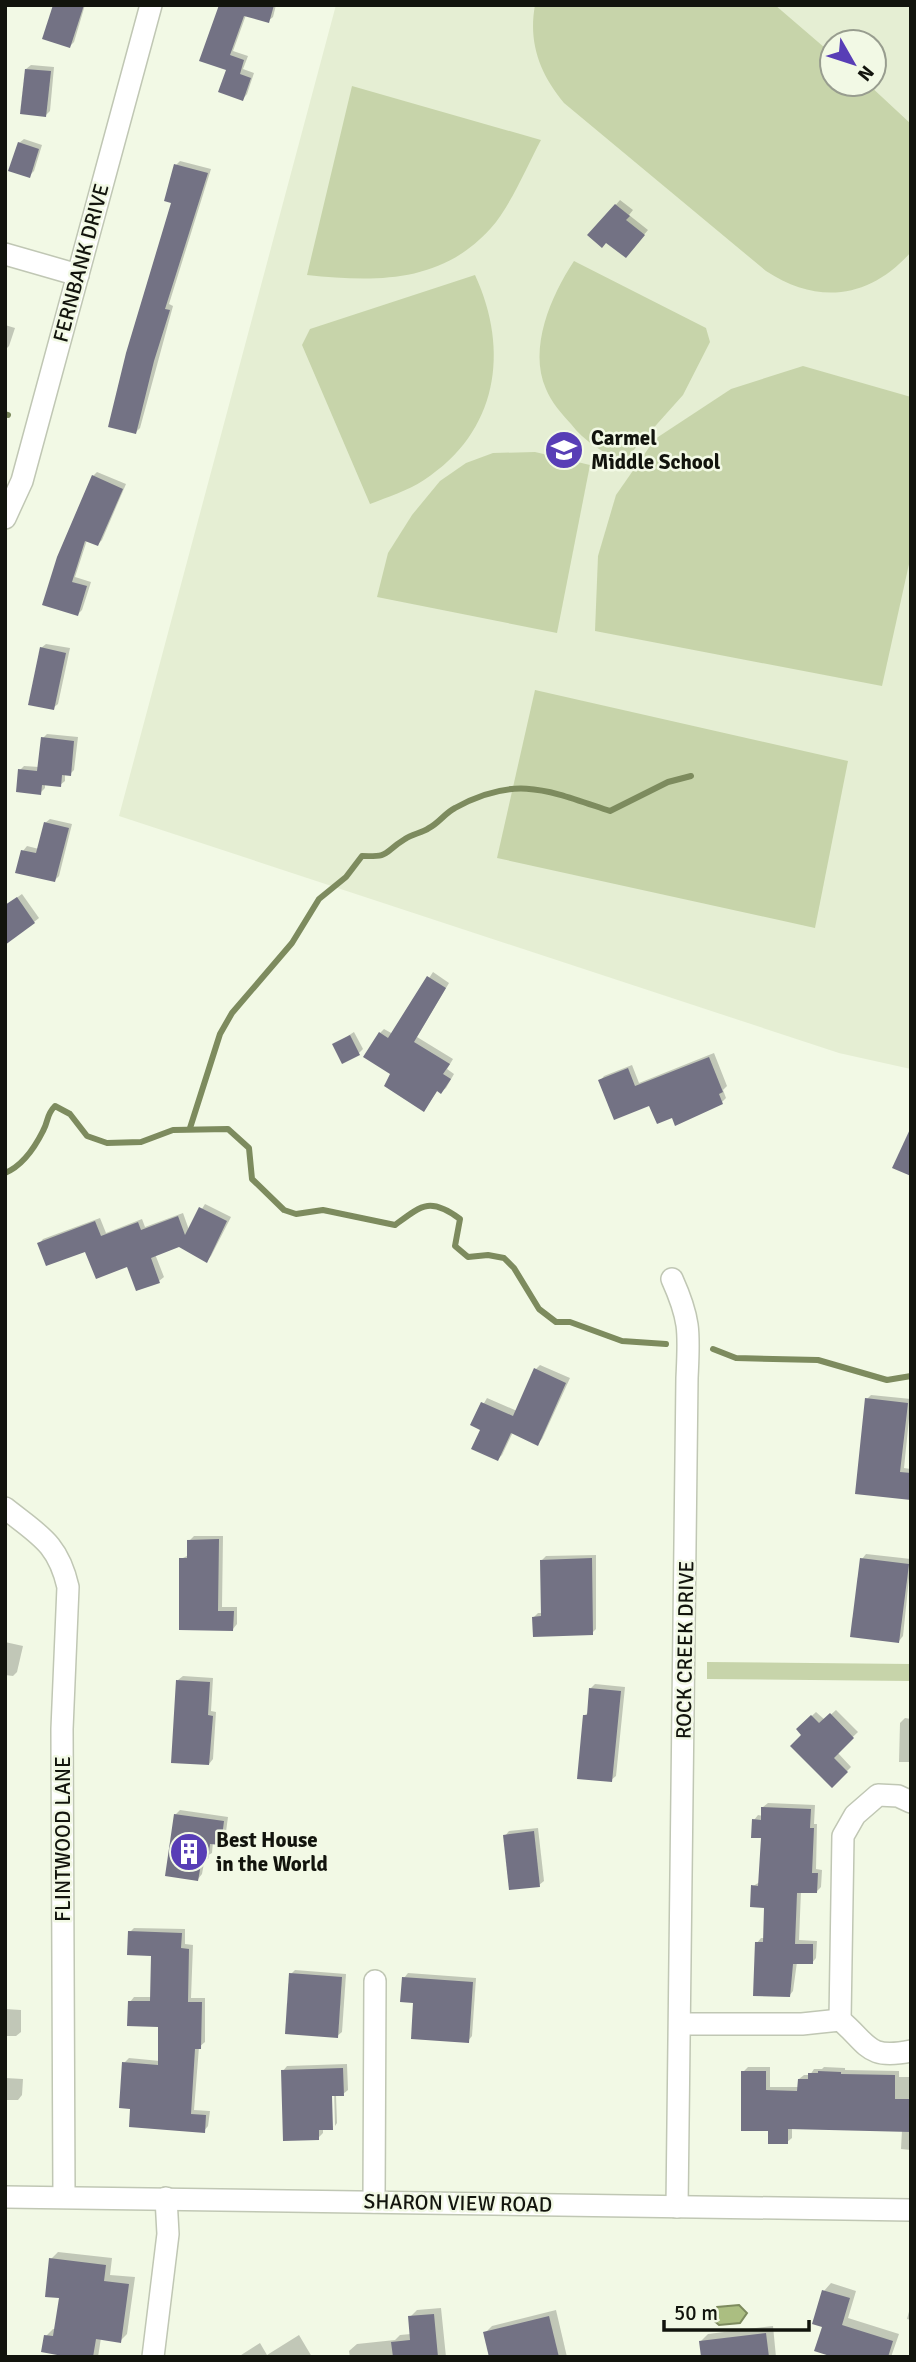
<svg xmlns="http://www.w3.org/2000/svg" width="916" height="2362" viewBox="0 0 916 2362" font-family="Signika,sans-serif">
<rect width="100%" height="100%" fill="#f2f9e5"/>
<path fill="#e5eed3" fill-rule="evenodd" d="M336 5H911V1069L839 1053 119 816ZM832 42H874V84H832Z"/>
<g fill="#c7d4aa">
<path d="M535 5H775L832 54V84H868L911 124V252C869 299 818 305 766 271L564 103C540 74 528 43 535 5Z"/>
<path d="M352 86 541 140C527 166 510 207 491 228 441 284 375 282 307 275Z"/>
<path d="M574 261 706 328 710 342 683 395 624 461C604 454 584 441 571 424 562 414 551 402 546 389 528 348 551 296 574 261Z"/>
<path d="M475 275C510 351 498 432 424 480 407 491 388 497 370 504L302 345 310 329Z"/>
<polygon points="803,366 911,397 911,555 882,686 595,631 598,556 616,495 655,439 731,389"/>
<polygon points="535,452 590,465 557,633 377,597 388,553 412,515 440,481 466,463 493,453"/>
<polygon points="535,690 848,761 815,928 497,858"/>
<polygon points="707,1662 911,1664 911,1681 707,1679"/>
</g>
<polygon fill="#abbe81" stroke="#7d8b5e" stroke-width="2" points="739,2305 747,2313 740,2323 719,2325 711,2318 717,2307"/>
<g fill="#0003">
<polygon points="54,5 85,5 74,42 70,46"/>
<polygon points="217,5 276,5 273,17 268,21 246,15 233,51 248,56 243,69 254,73 247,94 243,99 228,69 220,8"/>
<polygon points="31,65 54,67 50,111 46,115 26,69"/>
<polygon points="24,139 42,145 34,171 29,176 19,143"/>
<polygon points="180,161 211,169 169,304 173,306 140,428 136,432 173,201 176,165"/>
<polygon points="620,200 633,210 629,215 648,230 630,251 590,235"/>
<polygon points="5,325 15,328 9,346 5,350"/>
<polygon points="97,472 126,484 102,540 98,544 87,540 75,577 91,582 82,610 78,614 44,604 93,476"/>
<polygon points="46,644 70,648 58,704 53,708 41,648"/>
<polygon points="47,734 78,737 74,770 70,774 65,774 65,781 60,785 45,784 45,788 40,793 20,770 24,766 39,767 43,738"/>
<polygon points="50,819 72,824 59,876 55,880 23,851 27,846 39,849 45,823"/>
<polygon points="22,894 39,918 34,922 5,906"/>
<polygon points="433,972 449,983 417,1037 453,1059 447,1069 454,1074 446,1088 441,1092 438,1090 424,1110 393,1074 380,1033 384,1029 393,1034"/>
<polygon points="354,1032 363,1049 359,1053 334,1045"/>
<polygon points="714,1053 727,1086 723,1090 726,1098 722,1102 673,1116 600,1081 604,1076 632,1065 639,1083"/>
<polygon points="205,1204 231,1217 211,1256 207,1261 179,1245 155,1254 164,1277 159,1281 137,1289 128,1265 86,1249 39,1244 43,1239 100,1218 106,1233 142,1219 145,1227 183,1213 189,1230"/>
<polygon points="540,1365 570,1378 542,1439 538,1443 513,1432 502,1455 498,1459 482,1429 472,1424 487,1398 517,1411 536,1369"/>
<polygon points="871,1395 911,1399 904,1468 911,1469 911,1498 867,1399"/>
<polygon points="194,1536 223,1536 222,1607 237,1607 237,1624 233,1629 180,1629 181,1559 189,1555 189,1541"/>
<polygon points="866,1554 911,1559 903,1636 899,1641 862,1559"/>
<polygon points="596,1555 596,1629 592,1633 534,1617 538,1613 543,1613 541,1561 546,1556"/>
<polygon points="5,1642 23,1646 17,1672 13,1676 5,1675"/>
<polygon points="183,1676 213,1678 211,1711 216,1712 213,1759 209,1764 178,1680"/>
<polygon points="595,1684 625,1687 616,1776 611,1780 585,1715 589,1712 591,1688"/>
<polygon points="836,1710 858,1732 837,1752 851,1767 832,1786 798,1729 816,1712 825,1720"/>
<polygon points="905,1718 911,1719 911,1762 899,1762 900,1723"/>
<polygon points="768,1803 815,1805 814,1824 817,1824 816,1869 822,1870 821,1887 816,1892 801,1891 799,1940 817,1941 816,1958 812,1963 797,1962 793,1991 789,1996 757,1943 761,1938 765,1938 766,1906 753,1886 760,1882 763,1836 754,1820 758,1815 763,1816 763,1807"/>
<polygon points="180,1810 228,1817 225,1839 220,1843 213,1842 212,1853 205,1857 202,1874 198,1879 175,1815"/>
<polygon points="538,1828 544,1881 539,1885 505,1836 509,1831"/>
<polygon points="134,1928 185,1929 185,1944 193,1945 191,1998 205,1998 205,2042 199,2047 194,2110 210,2111 208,2126 204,2131 132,2108 124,2063 129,2058 160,2061 160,2025 130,2002 134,1997 152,1997 153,1954 130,1932"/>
<polygon points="295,1970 346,1974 342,2032 337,2036 291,1974"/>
<polygon points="408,1973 476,1978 472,2036 468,2041 415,2002 404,1978"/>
<polygon points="5,2009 21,2010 21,2032 16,2036 5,2036"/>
<polygon points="347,2064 348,2090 343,2094 336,2095 337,2123 335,2126 334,2088 330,2088 331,2126 334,2126 323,2128 323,2133 318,2138 283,2071 287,2066"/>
<polygon points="748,2067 770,2067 770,2087 799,2087 799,2079 804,2075 810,2075 814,2069 822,2069 824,2067 845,2068 845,2070 899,2071 899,2077 911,2077 911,2150 901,2149 902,2130 792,2127 792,2138 787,2142 770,2129 743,2072"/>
<polygon points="5,2078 23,2079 22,2095 18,2100 5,2100"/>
<polygon points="58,2252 112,2258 110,2275 135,2277 127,2334 120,2341 101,2338 98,2357 66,2357 46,2336 53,2329 56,2329 61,2297 51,2259"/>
<polygon points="831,2283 856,2291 848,2318 899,2334 891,2357 838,2357 824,2326 814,2322 824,2291"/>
<polygon points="911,2304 911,2320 907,2319"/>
<polygon points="441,2308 446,2357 350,2357 349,2351 357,2344 395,2340 400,2335 411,2334 410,2317 417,2310"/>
<polygon points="556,2310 567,2357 491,2357 485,2333 492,2326"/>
<polygon points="773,2326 776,2357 703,2357 701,2341 708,2334"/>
<polygon points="299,2335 312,2357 238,2357 260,2343 267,2355"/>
</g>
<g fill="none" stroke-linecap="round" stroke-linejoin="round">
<g stroke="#7d8b5e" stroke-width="6">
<polyline points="5,414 8,415"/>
<path d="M190 1128 220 1034 232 1013 292 943 319 899 346 877 362 856C392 857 382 853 405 839 412 834 422 833 429 828 439 823 445 813 455 808 515 774 550 791 610 811L668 782 691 776"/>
<path d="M5 1173C22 1166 35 1147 43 1131 49 1120 46 1115 55 1106L70 1114 87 1136 107 1143 141 1142 173 1130 228 1129 249 1148 252 1179 284 1210 296 1214 323 1210 395 1225C422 1205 430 1197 460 1219L455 1246 468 1257 488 1255 504 1258 514 1268 539 1309 556 1322H570L622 1341 666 1344"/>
<polyline points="713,1349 736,1358 818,1360 887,1380 911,1376"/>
</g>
</g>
<g fill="#737284">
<polygon points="53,5 84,5 70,48 42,39"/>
<polygon points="219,5 274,5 269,23 244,16 230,55 244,60 240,74 251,78 243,101 218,92 226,70 199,61"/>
<polygon points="25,69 51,71 46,117 20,114"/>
<polygon points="18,142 39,149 30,178 8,171"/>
<polygon points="174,164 208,173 165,309 170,310 154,361 136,434 108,427 126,353 171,203 164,201"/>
<polygon points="615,204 630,216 626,220 645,235 626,258 606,243 602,248 587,235"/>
<polygon points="92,475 123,489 98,546 85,541 72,582 87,586 78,616 42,605 57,557"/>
<polygon points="40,647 66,653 54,710 28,705"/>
<polygon points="41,737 74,741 71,776 62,775 61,787 42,785 41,795 16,792 18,769 37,771"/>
<polygon points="44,822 69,828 55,882 15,873 21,850 36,853"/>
<polygon points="17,897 35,923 5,945 5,905"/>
<polygon points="427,976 446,988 414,1042 450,1064 443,1074 451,1079 441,1094 437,1091 424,1112 384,1086 390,1074 363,1057 379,1032 388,1038"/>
<polygon points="350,1035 360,1055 342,1064 332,1044"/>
<polygon points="709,1057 723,1092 719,1094 723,1104 675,1126 672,1118 657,1124 649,1106 614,1120 598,1080 628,1068 635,1086"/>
<polygon points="911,1127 911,1176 892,1168"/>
<polygon points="199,1207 227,1221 207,1263 179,1247 151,1258 160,1283 136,1291 127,1267 96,1279 85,1252 46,1266 37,1243 95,1221 101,1236 138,1222 141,1230 178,1216 185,1235"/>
<polygon points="534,1368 566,1383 538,1446 511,1433 498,1461 471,1449 480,1430 470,1425 481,1402 513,1416"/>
<polygon points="865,1398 908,1403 900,1472 911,1473 911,1500 855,1494"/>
<polygon points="219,1539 218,1611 234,1611 233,1631 179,1630 179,1558 187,1558 187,1540"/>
<polygon points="592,1558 593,1635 533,1637 532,1617 541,1616 540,1560"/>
<polygon points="860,1558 909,1564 899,1643 850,1637"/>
<polygon points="176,1680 210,1682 208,1715 213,1716 209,1765 171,1763"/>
<polygon points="589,1688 621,1691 612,1782 577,1779 583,1715 587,1715"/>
<polygon points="830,1713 854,1738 834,1758 848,1772 832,1788 790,1746 801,1735 796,1729 811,1715 819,1723"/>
<polygon points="761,1807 811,1809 810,1828 814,1828 812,1873 818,1873 817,1893 797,1893 795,1944 813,1944 813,1964 793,1964 790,1997 753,1996 755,1942 763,1942 764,1908 750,1907 751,1885 758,1886 761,1838 751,1838 752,1819 761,1820"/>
<polygon points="174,1814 224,1821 221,1845 210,1844 208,1859 202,1858 198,1881 165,1876"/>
<polygon points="534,1831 540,1887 509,1890 503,1835"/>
<polygon points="128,1931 182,1933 181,1948 189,1949 188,2002 202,2002 201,2049 195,2049 191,2114 206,2115 205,2133 129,2127 130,2109 119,2108 122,2062 158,2065 158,2027 127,2026 128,2001 150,2001 151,1956 127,1955"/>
<polygon points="289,1973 342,1977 338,2038 285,2034"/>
<polygon points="402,1977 473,1982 469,2043 411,2039 413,2003 400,2002"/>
<polygon points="343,2068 344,2096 332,2096 333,2130 319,2130 319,2140 283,2141 281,2070"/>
<polygon points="741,2071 766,2071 766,2090 797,2091 798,2079 808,2079 808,2073 818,2073 818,2071 841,2072 841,2074 895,2075 895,2099 911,2099 911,2132 788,2129 788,2144 768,2144 768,2131 741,2131"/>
<polygon points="49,2258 106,2265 104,2281 129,2284 121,2343 96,2339 93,2357 68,2357 41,2352 44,2335 53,2336 59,2298 45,2297"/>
<polygon points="822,2290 850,2298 842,2325 893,2341 888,2357 833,2357 814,2351 822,2327 812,2324"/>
<polygon points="434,2314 438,2357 393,2357 391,2342 410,2340 408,2316"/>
<polygon points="549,2316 559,2357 489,2357 483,2332"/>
<polygon points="766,2333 769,2357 701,2357 699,2341"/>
</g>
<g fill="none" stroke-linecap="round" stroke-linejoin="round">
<defs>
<g id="minor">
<polyline points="5,254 78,275"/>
<polyline points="5,518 22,481 151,5"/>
<path d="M672 1279C691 1321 689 1334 687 1378L677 2207"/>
<path d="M5 1508C39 1535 58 1543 68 1587L62 1729 64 2197"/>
<polyline points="840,2020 843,1836 855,1815 878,1795 898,1796 911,1802"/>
<path d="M680 2024H802L840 2020C869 2044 866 2060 911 2051"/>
<polyline points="5,2197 911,2210"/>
<polyline points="374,2202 375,1981"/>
<polyline points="153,2357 168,2234 166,2198"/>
</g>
</defs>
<use href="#minor" stroke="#c0c7b4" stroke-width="24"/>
<use href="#minor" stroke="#fff" stroke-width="21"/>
</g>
<defs>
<symbol id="school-disc" viewBox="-11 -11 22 22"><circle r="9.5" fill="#583eb6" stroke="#f2f9e5"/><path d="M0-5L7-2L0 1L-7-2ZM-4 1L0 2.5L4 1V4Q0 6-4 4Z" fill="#fff"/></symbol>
<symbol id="building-disc" viewBox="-11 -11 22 22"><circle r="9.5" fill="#583eb6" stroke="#f2f9e5"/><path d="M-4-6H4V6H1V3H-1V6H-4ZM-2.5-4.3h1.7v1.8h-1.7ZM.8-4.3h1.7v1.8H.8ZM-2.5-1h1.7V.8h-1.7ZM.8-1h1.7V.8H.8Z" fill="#fff"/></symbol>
</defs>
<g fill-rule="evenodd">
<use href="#school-disc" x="542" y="428" width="44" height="44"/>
<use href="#building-disc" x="167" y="1830" width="44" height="44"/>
</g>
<g text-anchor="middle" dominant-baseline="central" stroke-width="5" stroke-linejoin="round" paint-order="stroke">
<g font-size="21" fill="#12140d" stroke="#f2f9e5">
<text transform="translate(81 263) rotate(-75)">FERNBANK DRIVE</text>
<text transform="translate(685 1650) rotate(-89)">ROCK CREEK DRIVE</text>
<text transform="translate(63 1839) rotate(-90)">FLINTWOOD LANE</text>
<text transform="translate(458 2203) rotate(1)">SHARON VIEW ROAD</text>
</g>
<g font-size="21" font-weight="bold" fill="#12140d" stroke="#f2f9e5" text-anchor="start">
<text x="591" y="438">Carmel<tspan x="591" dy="24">Middle School</tspan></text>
<text x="216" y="1840">Best House<tspan x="216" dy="24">in the World</tspan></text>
</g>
</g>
<rect width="916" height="2362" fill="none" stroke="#12140d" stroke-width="14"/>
<g transform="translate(853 63) rotate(129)"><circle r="33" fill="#f2f9e5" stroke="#989d8f" stroke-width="2"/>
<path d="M0-5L12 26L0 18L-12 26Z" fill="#583eb6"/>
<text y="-10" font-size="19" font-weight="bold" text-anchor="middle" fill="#12140d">N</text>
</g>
<path d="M664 2320v10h145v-10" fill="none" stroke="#12140d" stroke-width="3.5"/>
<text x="674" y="2320" font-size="21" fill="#12140d" stroke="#f2f9e5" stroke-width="5" paint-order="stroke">50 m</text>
</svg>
